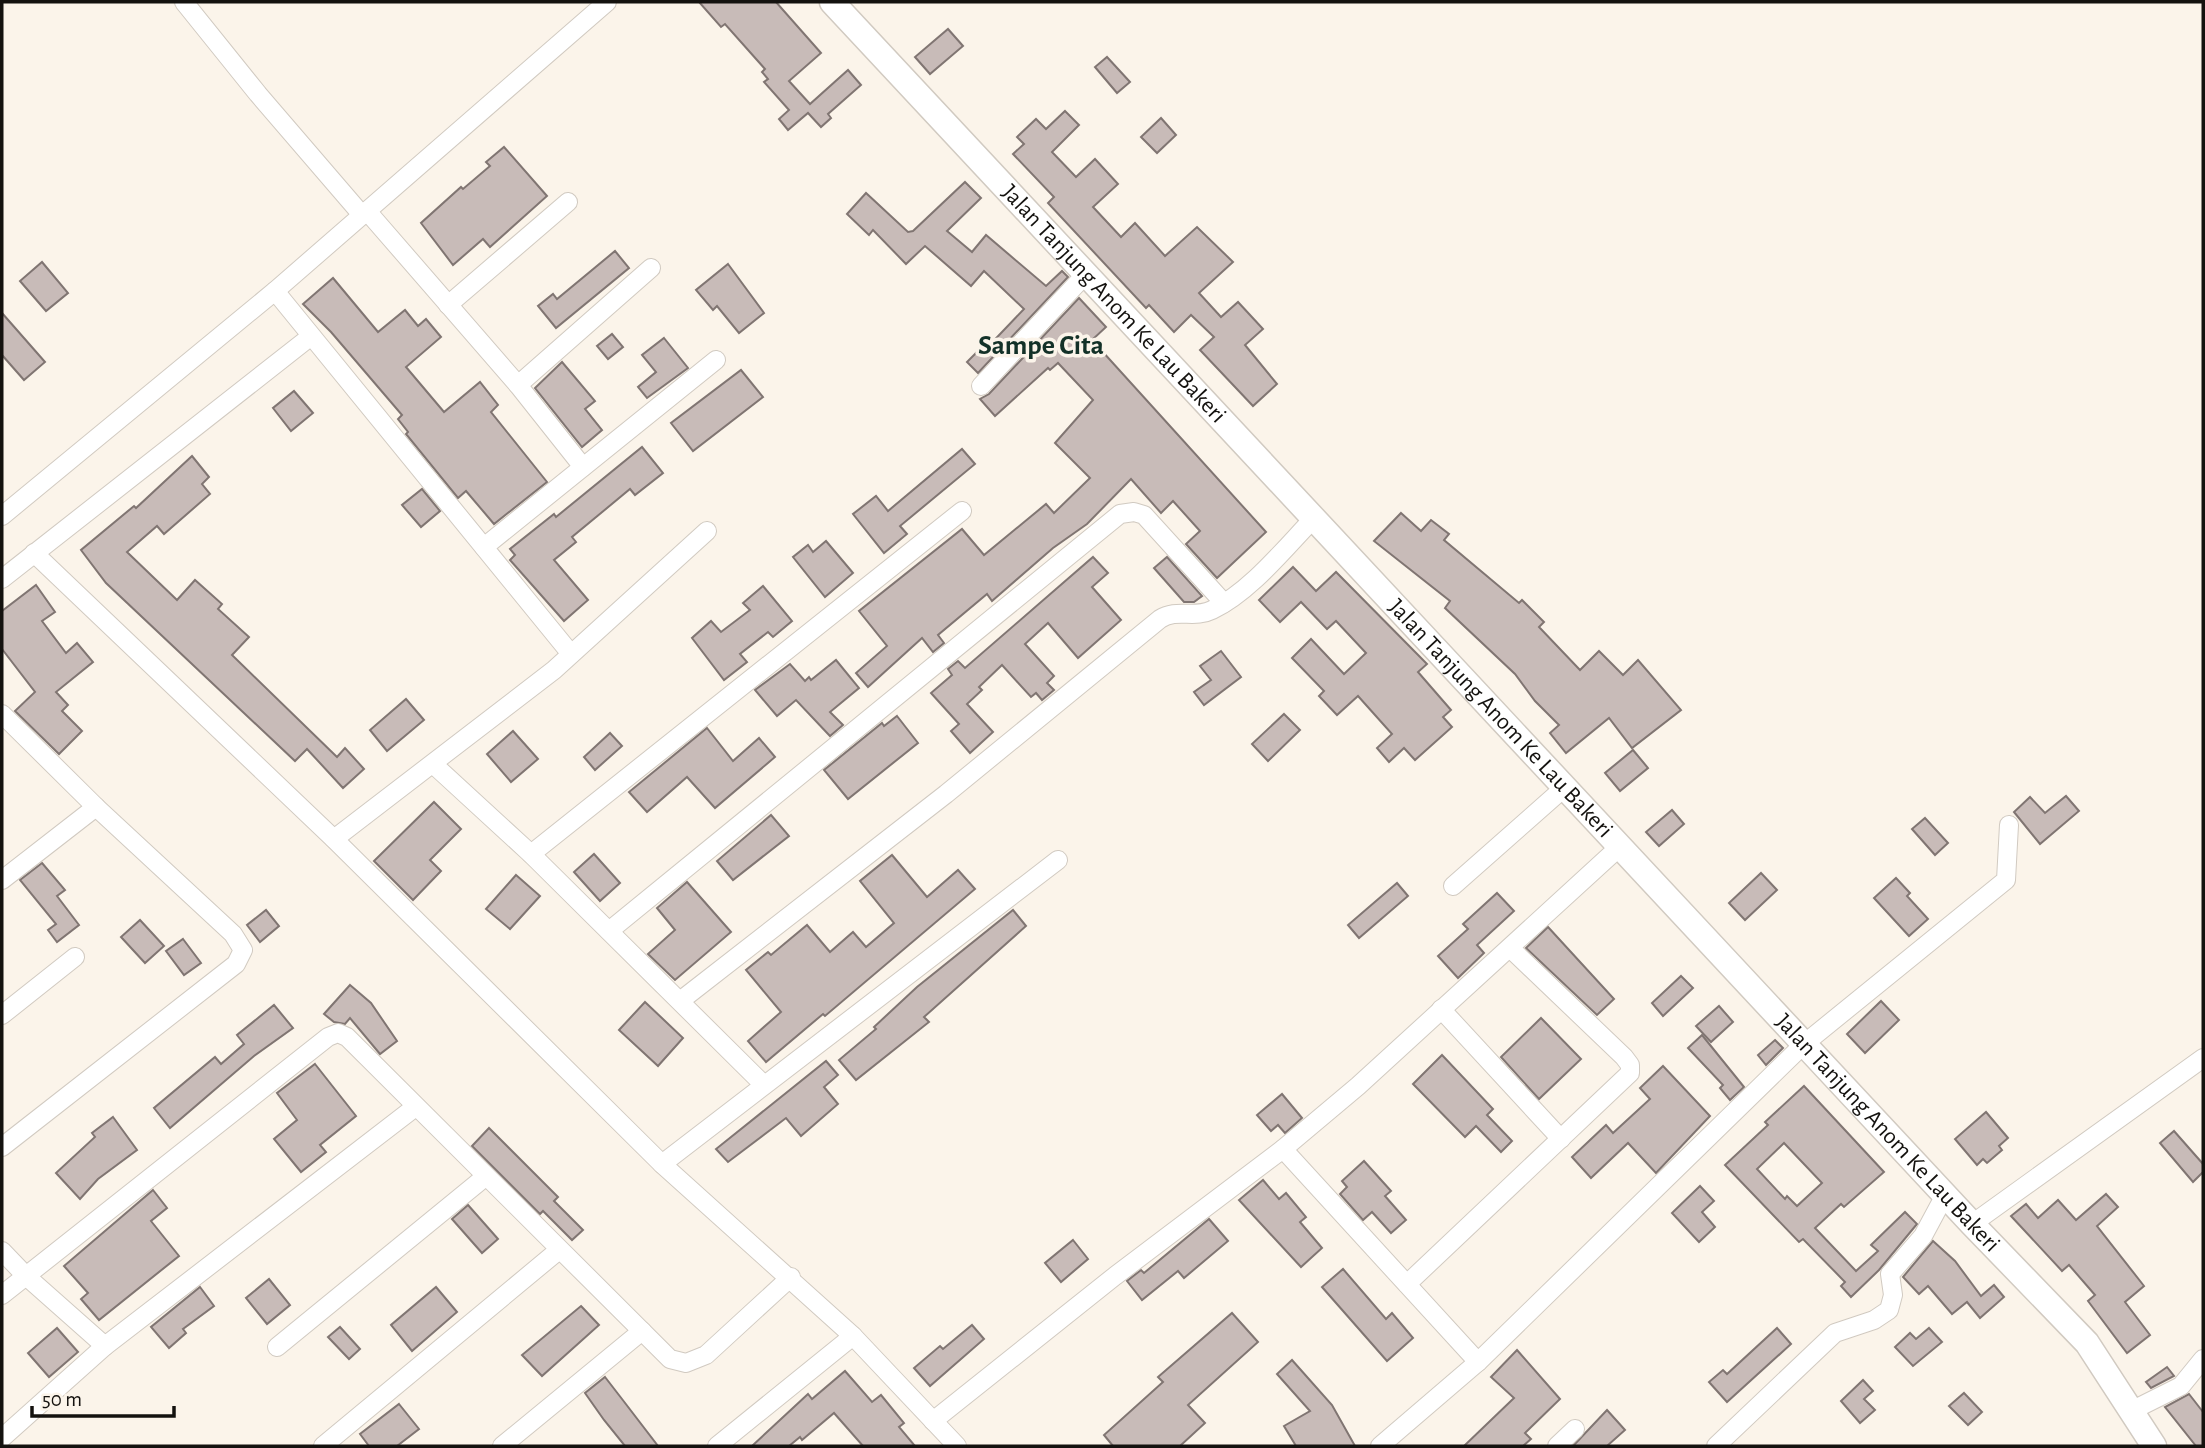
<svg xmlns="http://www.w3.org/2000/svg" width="2205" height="1448" viewBox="0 0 2205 1448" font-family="'Alegreya Sans',sans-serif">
<rect width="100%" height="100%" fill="#fbf4ea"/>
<g fill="#c8bbb8" stroke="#807572" stroke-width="2" fill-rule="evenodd">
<polygon points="699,2 776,2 821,53 789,81 810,104 848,70 861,85 828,114 831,118 821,127 808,113 788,130 779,119 789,110 764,82 768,79 762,72 765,69 725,24 721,27"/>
<polygon points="948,29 963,46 930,74 915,57"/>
<polygon points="1107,57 1130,82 1117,93 1095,67"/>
<polygon points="1065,111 1079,125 1052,152 1076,177 1095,159 1118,184 1093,207 1121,237 1135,223 1165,256 1197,227 1233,262 1199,293 1221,317 1238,302 1263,329 1245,345 1277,384 1253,406 1200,350 1214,337 1191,315 1174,332 1149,305 1146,308 1048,203 1054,197 1013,154 1024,144 1017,137 1036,119 1046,129"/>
<polygon points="1161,118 1176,135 1157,153 1141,137"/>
<polygon points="504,147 547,196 490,247 483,239 453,265 421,223 461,187 463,189 490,166 486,162"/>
<polygon points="965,182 981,198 947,231 972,252 986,235 1046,286 1062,271 1068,277 978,373 967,362 979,350 982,353 1024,309 984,271 971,286 925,246 906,264 873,230 869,235 847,214 866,193 908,232 913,231"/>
<polygon points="615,251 629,268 556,328 538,306 553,294 557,299"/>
<polygon points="42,262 68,293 46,311 20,281"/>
<polygon points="728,264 764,313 739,333 717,306 713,310 696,290"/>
<polygon points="333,278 378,332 405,310 418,326 426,319 441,337 406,367 444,412 480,382 498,405 491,412 547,482 494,524 466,491 458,498 406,434 408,432 398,419 402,415 331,332 303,304"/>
<polygon points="1079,298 1106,327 1092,340 1266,532 1217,578 1186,544 1200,531 1173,501 1161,513 1131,479 1087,524 1053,548 992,601 987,594 938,635 944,643 933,652 922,638 868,687 856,673 887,646 859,611 962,529 984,555 1046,504 1054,513 1090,478 1055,443 1093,400 1058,363 1050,370 1048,368 995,416 980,399 989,394"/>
<polygon points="2,313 45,362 24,380 2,355"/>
<polygon points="612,334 623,347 608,359 597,346"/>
<polygon points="664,338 688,368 647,398 638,387 656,372 642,355"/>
<polygon points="562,362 595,401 585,409 602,430 582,447 535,388"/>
<polygon points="741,370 763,397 693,451 671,423"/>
<polygon points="294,391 313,413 291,431 273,408"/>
<polygon points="642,447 663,473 635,495 630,489 572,537 576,542 554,560 588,600 564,621 510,560 515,555 510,549 554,514 556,517"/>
<polygon points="962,449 975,464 900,526 907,534 884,553 853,514 876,496 888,511"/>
<polygon points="192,456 209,477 202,484 210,494 164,534 157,526 127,552 177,600 195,580 222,604 218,609 249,637 232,655 337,757 345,748 364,769 343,788 307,749 295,761 106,583 81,550 134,506 136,508"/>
<polygon points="422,489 440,511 421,527 402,505"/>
<polygon points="1401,513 1421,531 1431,520 1449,534 1444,540 1519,603 1522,600 1544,622 1539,627 1580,670 1599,651 1623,675 1638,660 1681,710 1632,748 1609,718 1566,753 1550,733 1559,725 1535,701 1515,674 1445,608 1450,601 1374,541"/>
<polygon points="826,541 853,573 825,597 793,557 808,545 813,552"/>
<polygon points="1093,557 1108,573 1092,587 1121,620 1078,658 1048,623 1025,644 1054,676 1047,683 1054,690 1042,700 1036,693 1031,697 1002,665 979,687 982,690 967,704 993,732 970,753 951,731 959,724 931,693 952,675 948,669 958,661 965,668"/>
<polygon points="1167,557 1202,596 1194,602 1184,602 1154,568"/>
<polygon points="1293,567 1316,591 1336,572 1427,664 1418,672 1451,710 1443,717 1452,727 1415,760 1404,748 1389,762 1377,748 1392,734 1358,696 1337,715 1319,696 1324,691 1292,658 1311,639 1344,674 1366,653 1336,621 1327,629 1301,602 1280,622 1259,600"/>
<polygon points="36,585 55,612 42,621 66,653 77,643 93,662 56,692 68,705 62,711 82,731 59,754 15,711 35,692 2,649 2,611"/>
<polygon points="763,586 792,621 773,637 768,632 740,654 747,662 724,680 692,638 711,621 721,632 750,610 743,603"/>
<polygon points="1221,651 1241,677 1204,705 1194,692 1211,680 1200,666"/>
<polygon points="836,660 859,688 830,712 843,725 830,736 796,700 777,716 755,690 790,664 805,681 809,677 811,680"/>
<polygon points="406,699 424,720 387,751 370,730"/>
<polygon points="1284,714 1300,730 1268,761 1252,744"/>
<polygon points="897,716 918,743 848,799 824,770 882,723 884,726"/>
<polygon points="707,728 733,761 759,738 775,757 715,808 687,777 647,812 629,792"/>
<polygon points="513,731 538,759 511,782 487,754"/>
<polygon points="610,733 622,746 595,770 584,757"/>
<polygon points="1633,750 1648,768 1620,791 1605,773"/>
<polygon points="2066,796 2079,811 2040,844 2014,812 2030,797 2045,813"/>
<polygon points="434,802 461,829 430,860 441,871 413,900 374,861"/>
<polygon points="1672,810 1684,824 1659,846 1646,832"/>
<polygon points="771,815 789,836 733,880 717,861"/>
<polygon points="1925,818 1948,843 1935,855 1912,829"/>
<polygon points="594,854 620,883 600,901 574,872"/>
<polygon points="892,855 927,897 958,870 975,889 825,1016 823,1014 766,1062 748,1041 781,1012 746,970 768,952 771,955 807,925 830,952 853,932 866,947 894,923 860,881"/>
<polygon points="42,863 65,890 57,896 79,925 57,942 48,930 56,924 20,880"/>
<polygon points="1761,873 1777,890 1745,920 1729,903"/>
<polygon points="516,875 540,896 510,929 486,909"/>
<polygon points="1896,878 1910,893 1907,896 1928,919 1909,936 1874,898"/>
<polygon points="687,882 731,932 675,980 648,954 675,930 657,908"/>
<polygon points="1397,883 1408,896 1359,938 1348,925"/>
<polygon points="1497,893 1514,911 1477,945 1484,953 1458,978 1438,956 1468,929 1463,924"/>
<polygon points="266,910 279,926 260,942 247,925"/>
<polygon points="1013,910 1026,926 924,1017 929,1022 856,1080 839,1060 876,1029 874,1027 917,987"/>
<polygon points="140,920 164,946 145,963 121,937"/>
<polygon points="1548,927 1614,999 1597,1015 1526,948"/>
<polygon points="183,939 201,963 184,975 166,951"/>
<polygon points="1681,976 1693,988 1663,1016 1652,1003"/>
<polygon points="350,985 371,1003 397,1041 380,1054 350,1018 345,1024 334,1022 324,1014"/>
<polygon points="1881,1001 1899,1020 1865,1053 1847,1034"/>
<polygon points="645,1002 683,1038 658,1066 619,1030"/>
<polygon points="274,1005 293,1028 254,1056 170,1128 154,1108 215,1057 221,1064 244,1044 237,1035"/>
<polygon points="1719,1006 1733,1022 1711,1042 1696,1026"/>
<polygon points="1541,1018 1581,1059 1539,1099 1501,1057"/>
<polygon points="1702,1035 1744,1087 1730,1100 1720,1088 1723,1085 1688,1048"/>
<polygon points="1775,1040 1783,1048 1766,1065 1758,1055"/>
<polygon points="1442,1055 1493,1109 1487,1115 1512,1141 1501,1152 1476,1126 1465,1137 1413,1084"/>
<polygon points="826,1061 838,1075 824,1087 838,1104 801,1136 786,1118 728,1162 716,1149"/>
<polygon points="315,1064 356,1116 320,1145 326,1152 301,1172 274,1139 297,1120 277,1093"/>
<polygon points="1663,1066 1710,1116 1656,1173 1628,1143 1591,1178 1572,1157 1606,1125 1613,1133 1650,1099 1640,1088"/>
<path d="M1804 1086 1884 1172 1844 1207 1841 1204 1815 1228 1856 1271 1878 1251 1871 1245 1905 1212 1917 1224 1879 1270 1851 1297 1841 1286 1845 1282 1803 1239 1799 1242 1725 1165 1768 1125 1765 1122ZM1784 1143 1822 1183 1797 1206 1787 1196 1785 1199 1757 1169Z"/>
<polygon points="1282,1094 1302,1118 1285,1133 1278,1125 1271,1131 1257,1115"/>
<polygon points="1986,1112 2008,1138 1999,1146 2002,1150 1987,1163 1983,1159 1977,1165 1955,1139"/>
<polygon points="113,1117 137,1150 98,1179 80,1199 56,1173 95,1137 92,1133"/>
<polygon points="489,1128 558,1197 554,1201 583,1230 572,1240 543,1211 540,1214 472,1146"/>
<polygon points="2174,1131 2203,1164 2203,1172 2193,1182 2160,1143"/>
<polygon points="1364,1161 1391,1191 1385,1196 1406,1220 1391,1233 1372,1212 1363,1220 1340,1194 1347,1187 1342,1181"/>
<polygon points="1263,1180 1279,1199 1286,1193 1306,1217 1300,1222 1322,1248 1301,1267 1239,1200"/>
<polygon points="1700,1186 1714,1201 1702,1212 1715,1227 1699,1242 1672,1213"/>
<polygon points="153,1190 167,1208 151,1221 179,1256 99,1320 81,1299 88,1293 64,1266"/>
<polygon points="2106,1194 2118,1207 2097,1226 2144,1286 2125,1302 2150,1335 2127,1353 2088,1301 2095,1295 2069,1265 2062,1271 2011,1216 2026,1204 2038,1218 2058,1200 2076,1220"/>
<polygon points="468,1205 498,1239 482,1253 452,1219"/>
<polygon points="1209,1219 1228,1241 1184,1278 1178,1271 1142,1300 1127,1281 1141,1270 1144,1273"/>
<polygon points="1073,1240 1088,1259 1061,1282 1045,1263"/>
<polygon points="1933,1241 1955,1261 1981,1296 1994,1285 2004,1297 1980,1318 1967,1302 1952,1314 1928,1286 1919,1294 1903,1277"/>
<polygon points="1343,1269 1386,1319 1392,1313 1413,1338 1387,1361 1322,1287"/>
<polygon points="269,1279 290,1305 267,1324 246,1298"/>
<polygon points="200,1287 214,1306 183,1329 186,1333 169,1348 151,1327"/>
<polygon points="436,1287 457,1312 412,1351 391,1325"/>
<polygon points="581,1306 599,1325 542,1376 522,1355"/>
<polygon points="1232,1313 1258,1342 1188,1405 1205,1423 1180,1446 1113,1446 1104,1435 1163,1382 1158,1377"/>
<polygon points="972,1325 984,1339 930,1386 914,1368 940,1346 943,1349"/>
<polygon points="340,1327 360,1349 349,1359 328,1337"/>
<polygon points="57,1328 78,1352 49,1377 28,1353"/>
<polygon points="1777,1328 1791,1344 1727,1402 1709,1382 1723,1370 1727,1374"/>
<polygon points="1929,1328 1942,1342 1913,1366 1895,1347 1910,1333 1916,1339"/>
<polygon points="1517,1350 1560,1399 1525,1433 1531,1439 1523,1446 1464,1446 1514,1398 1491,1377"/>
<polygon points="1292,1360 1332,1405 1355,1446 1296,1446 1284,1426 1310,1411 1277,1374"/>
<polygon points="2167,1367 2174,1376 2151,1388 2146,1382"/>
<polygon points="845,1371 872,1402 881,1395 904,1423 899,1427 915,1446 863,1446 834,1413 802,1440 800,1437 789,1446 752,1446 808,1394 812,1399"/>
<polygon points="605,1377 622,1399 658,1446 625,1446 604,1420 585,1393"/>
<polygon points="1863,1380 1873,1391 1864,1399 1875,1410 1860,1423 1841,1401"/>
<polygon points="1964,1393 1982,1412 1968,1425 1949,1406"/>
<polygon points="2189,1394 2203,1412 2203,1446 2196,1446 2165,1407"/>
<polygon points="399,1404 419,1429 397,1446 369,1446 360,1434"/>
<polygon points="1607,1410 1625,1430 1607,1446 1573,1446"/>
</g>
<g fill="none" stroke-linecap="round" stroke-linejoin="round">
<defs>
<g id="street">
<polyline points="184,2 258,94 362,215"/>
<polyline points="367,211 518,385 583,467"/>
<polyline points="275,291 571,654"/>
<polyline points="448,305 568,202"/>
<polyline points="518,385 651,268"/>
<polyline points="981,386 1086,274"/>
<polyline points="2,516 275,291 607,2"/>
<polyline points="484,547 716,360"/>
<polyline points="34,553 334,839 662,1164 853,1336 957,1446"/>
<polyline points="2,579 310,337"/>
<polyline points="2,714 96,807 233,934 243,950 236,964 2,1147"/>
<polyline points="433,764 531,854 764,1085"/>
<polyline points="334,839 554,670 707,531"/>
<polyline points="531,854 962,511"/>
<polyline points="2,880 96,807"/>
<polyline points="1453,886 1565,787"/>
<polyline points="609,931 1120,514 1134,512 1144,515 1224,603"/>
<path d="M680 1001 946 794 1160 619C1177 608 1194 619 1212 610 1250 592 1285 548 1314 518"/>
<polyline points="1441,1009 1561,1139"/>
<polyline points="2,1015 75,957"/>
<polyline points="1283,1149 1358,1086 1615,851 1611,837"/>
<polyline points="662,1164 1058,860"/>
<polyline points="1972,1224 2203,1058"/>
<polyline points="2,1251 26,1276 105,1346 414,1108"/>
<polyline points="1407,1284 1630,1073 1630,1065 1624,1057 1510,948"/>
<polyline points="2,1295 328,1037 338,1033 347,1037 670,1359 686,1363 706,1355 791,1277"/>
<polyline points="277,1347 485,1177"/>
<polyline points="2131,1411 2181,1386 2203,1359"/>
<polyline points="933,1421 1115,1276 1283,1149 1478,1362"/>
<polyline points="2,1438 105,1346"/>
<polyline points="323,1446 559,1250"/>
<polyline points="502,1446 642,1331"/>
<polyline points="717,1446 853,1336"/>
<polyline points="1380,1446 1478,1362 1804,1044 2006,880 2009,825"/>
<polyline points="1557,1446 1575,1429"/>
<polyline points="1716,1446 1835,1333 1874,1320 1889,1310 1893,1295 1890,1274 1923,1236 1945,1195"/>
</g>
<g id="secondary">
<path id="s1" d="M832 2 1972 1224 2087 1343 2154 1446"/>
</g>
</defs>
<use href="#street" stroke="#d1cac1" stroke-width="20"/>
<use href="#secondary" stroke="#d1cac1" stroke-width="27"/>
<use href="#street" stroke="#fff" stroke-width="18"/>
<use href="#secondary" stroke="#fff" stroke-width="24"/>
</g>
<g text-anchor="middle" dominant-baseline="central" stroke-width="7" stroke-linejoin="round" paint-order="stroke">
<g font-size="24" fill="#14120f" stroke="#fbf4ea">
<text stroke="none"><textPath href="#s1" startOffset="413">Jalan Tanjung Anom Ke Lau Bakeri</textPath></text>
<text stroke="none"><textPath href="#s1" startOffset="980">Jalan Tanjung Anom Ke Lau Bakeri</textPath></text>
<text stroke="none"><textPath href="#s1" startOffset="1547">Jalan Tanjung Anom Ke Lau Bakeri</textPath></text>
</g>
<g font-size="28" font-weight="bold" fill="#133128" stroke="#fbf4ea">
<text x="1041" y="346">Sampe Cita</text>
</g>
</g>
<rect width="2205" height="1448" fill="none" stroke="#14120f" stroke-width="7"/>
<path d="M32 1406v10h142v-10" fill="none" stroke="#14120f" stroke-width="3.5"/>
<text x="42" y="1406" font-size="21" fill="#14120f" stroke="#fbf4ea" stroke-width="5" paint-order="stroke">50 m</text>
</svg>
